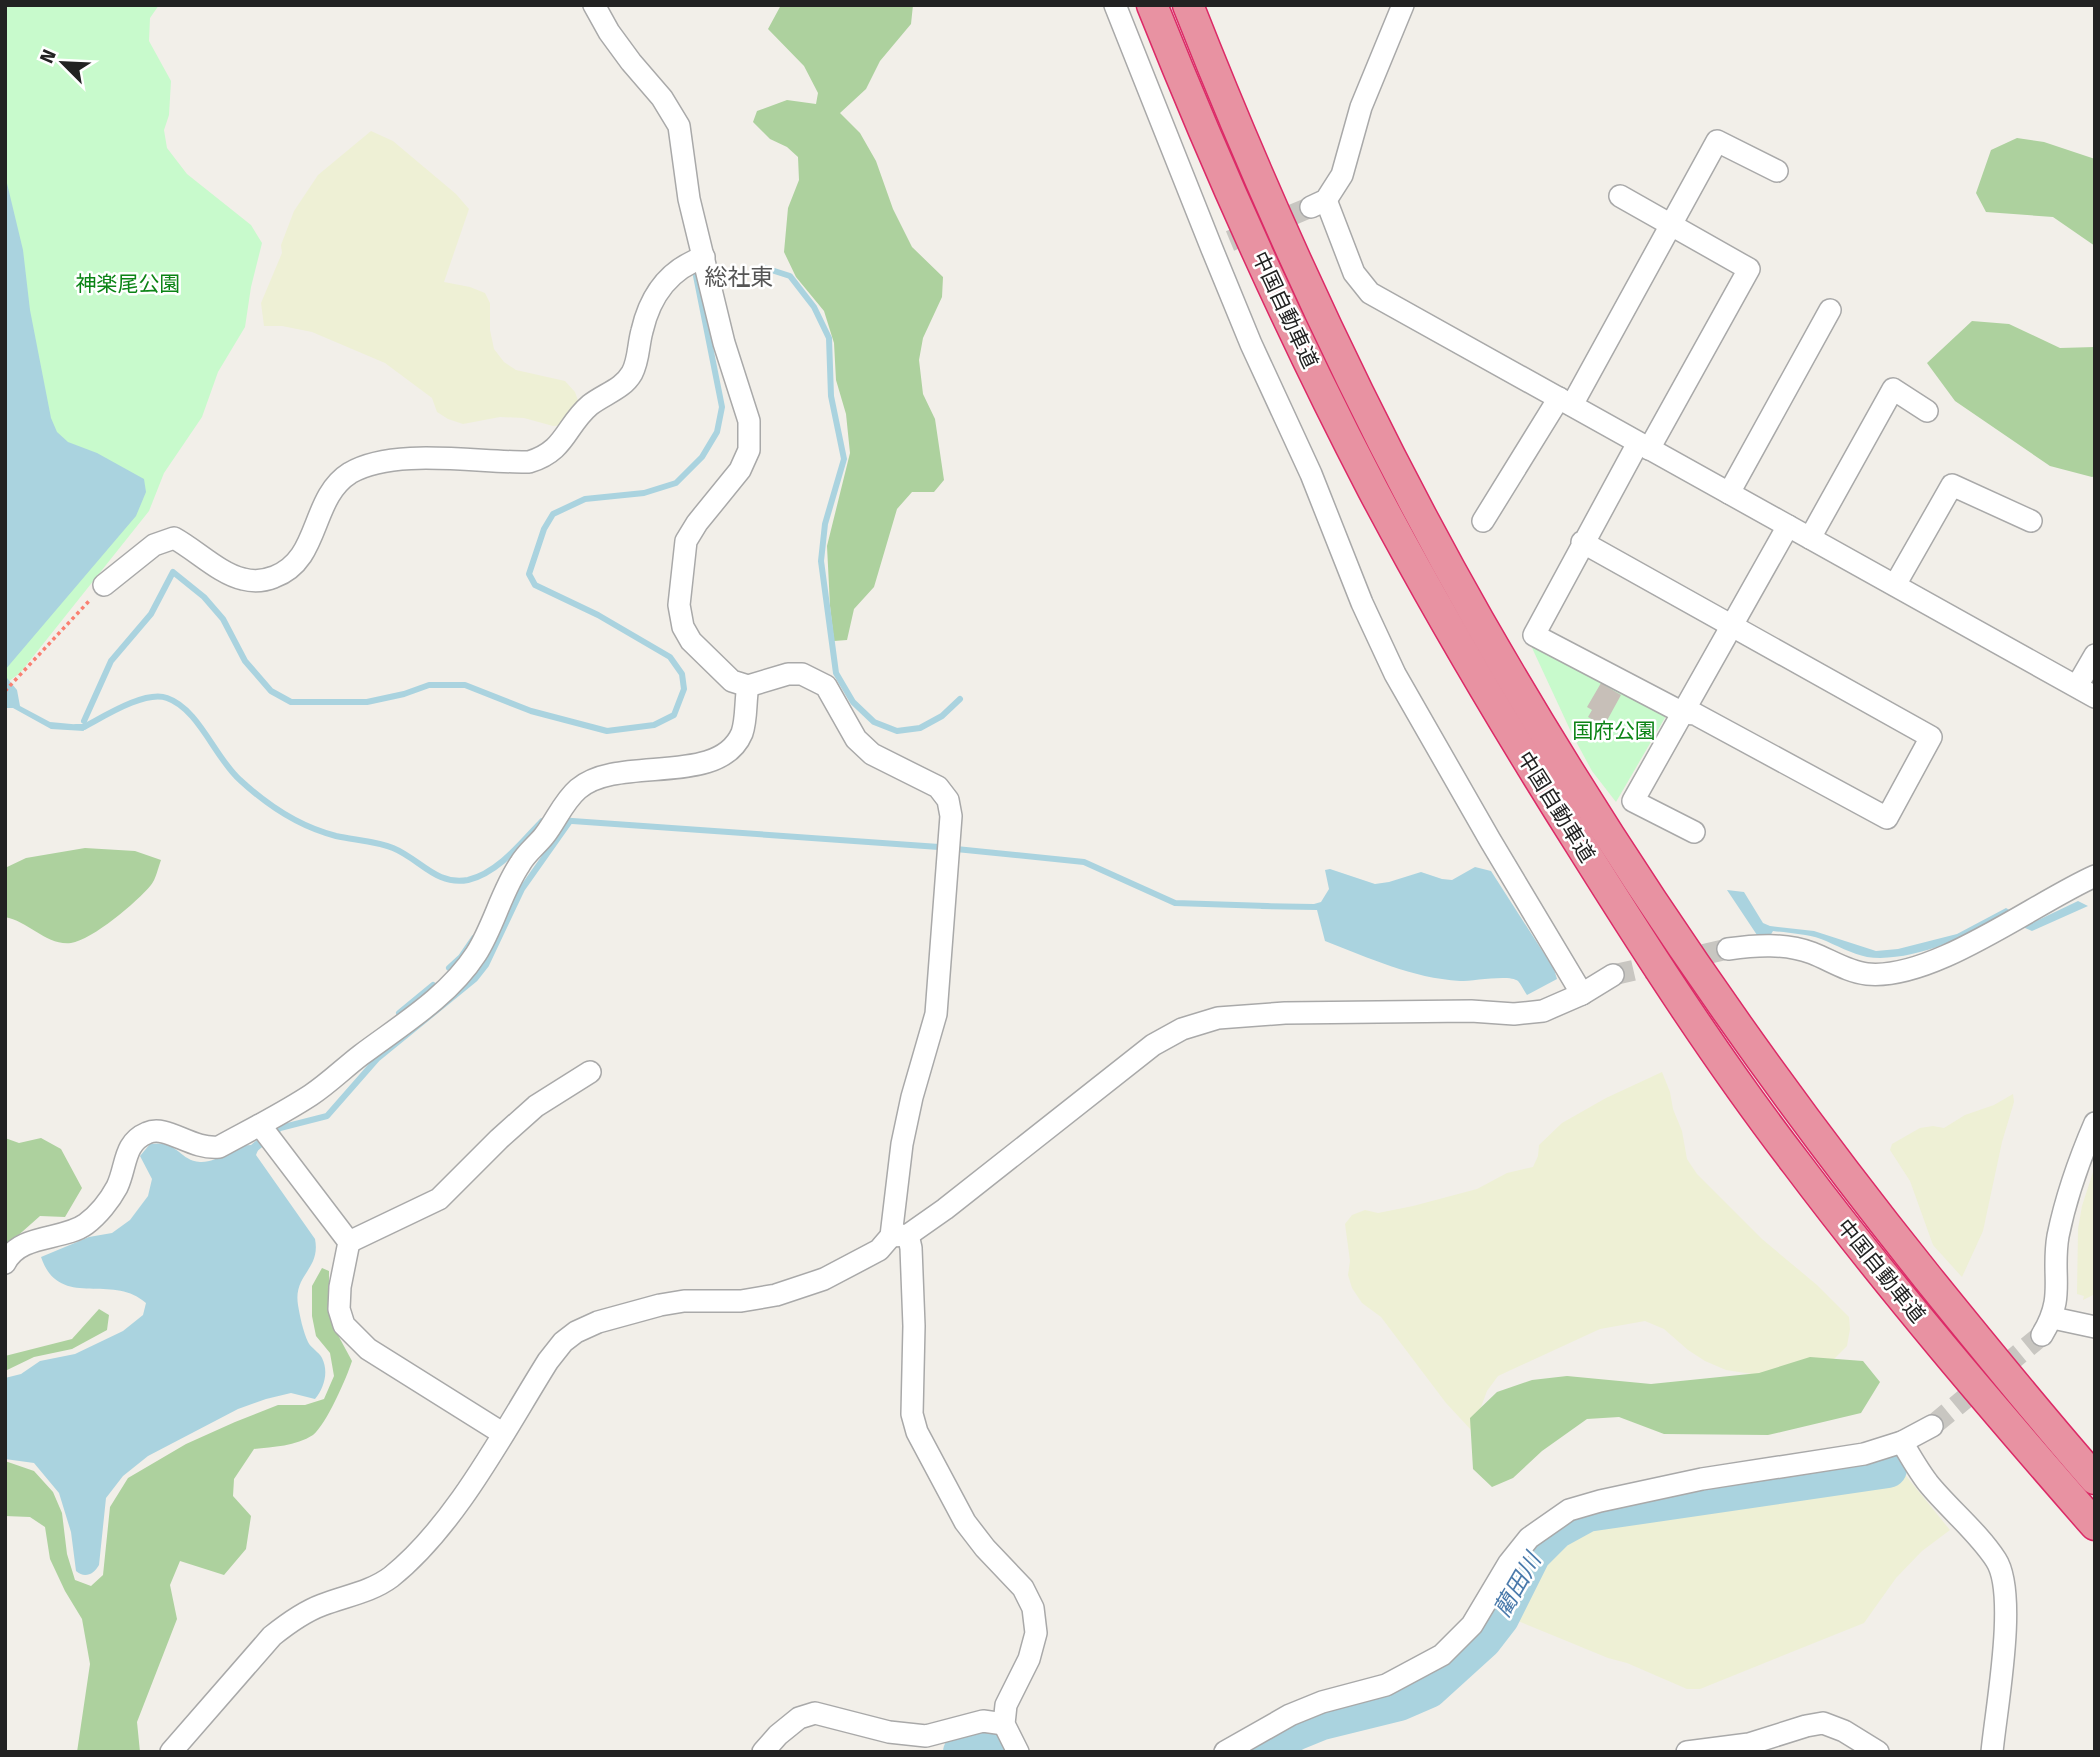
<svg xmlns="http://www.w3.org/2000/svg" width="2100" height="1757" viewBox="0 0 2100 1757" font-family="'Fira Sans','Noto Sans JP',sans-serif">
<rect width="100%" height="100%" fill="#f2efe9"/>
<g fill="#eef0d5">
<polygon points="371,131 393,141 456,194 469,209 444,282 470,287 485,293 490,303 490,330 494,349 504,362 516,370 565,381 575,392 580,406 566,425 553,426 524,418 500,417 463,424 448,419 437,412 432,398 385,363 312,332 282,326 264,326 261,303 282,253 281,245 294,211 318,175"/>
<polygon points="1662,1072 1670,1092 1673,1109 1682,1131 1687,1159 1697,1174 1762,1239 1817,1285 1849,1317 1850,1329 1847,1346 1833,1360 1758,1375 1726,1370 1705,1361 1688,1350 1664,1329 1645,1321 1600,1329 1498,1376 1487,1391 1472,1431 1446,1403 1381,1317 1362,1303 1352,1288 1348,1275 1350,1261 1345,1224 1352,1215 1365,1210 1378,1213 1413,1206 1477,1189 1507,1173 1533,1167 1538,1156 1539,1145 1562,1123 1606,1098"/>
<polygon points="2013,1094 2014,1102 2002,1142 1983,1231 1962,1277 1933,1245 1910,1181 1890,1150 1892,1144 1920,1128 1933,1126 1944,1128 1965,1115 1994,1105"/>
<polygon points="2095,1166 2095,1294 2083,1300 2084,1296 2077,1294 2078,1229 2082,1206"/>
<polygon points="1902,1471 1950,1530 1922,1551 1896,1578 1864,1623 1700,1689 1687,1689 1627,1663 1608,1658 1513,1619 1522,1592 1533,1572 1545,1557 1571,1534 1591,1524 1699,1504 1716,1506"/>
</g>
<g fill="#add19e">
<polygon points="781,5 913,5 911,24 880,61 866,89 840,113 860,133 876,161 893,209 912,247 943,277 942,297 923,338 919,360 923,394 935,419 944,480 934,492 912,492 897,509 874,587 854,609 847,640 834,641 830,606 827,546 850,453 846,414 836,380 834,343 824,311 796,277 784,252 788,208 799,180 798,157 787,147 770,139 753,122 757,111 787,100 816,104 818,93 804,66 768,29"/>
<polygon points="2017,138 2044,142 2095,159 2095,246 2053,217 1986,212 1976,193 1991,150"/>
<polygon points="1972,321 2009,324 2060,348 2095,347 2095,476 2092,477 2050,466 1955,401 1927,363"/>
<path d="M85 848 135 851 161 860C158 868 156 879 151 885 137 902 92 940 71 943 47 946 28 921 5 917V868L26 858Z"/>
<polygon points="5,1138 19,1143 41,1138 61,1149 82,1188 65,1217 40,1216 5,1247"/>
<path d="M322 1268 329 1271V1308L339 1337 352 1361C347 1377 326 1425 313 1435 296 1446 273 1447 254 1449L234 1479 233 1496 251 1516 246 1549 224 1575 180 1561 170 1585 177 1619 137 1722 140 1752H77L90 1664 82 1619 65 1591 50 1559 45 1527 30 1517 5 1516V1461L34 1471 53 1492 62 1513 67 1554 75 1580 91 1586 103 1575 110 1507 128 1478 186 1444 235 1422 278 1405H305L324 1399 334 1376 330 1353 316 1336 312 1316V1286Z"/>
<polygon points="99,1309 109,1315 107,1330 72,1349 34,1357 5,1371 5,1356 72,1339"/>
<polygon points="1810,1357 1863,1361 1880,1382 1861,1413 1768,1435 1664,1434 1619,1417 1587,1419 1542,1451 1513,1478 1492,1487 1473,1469 1470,1418 1497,1392 1532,1380 1567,1376 1651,1384 1759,1373"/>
</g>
<g fill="#c8facc">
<polygon points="5,5 159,5 150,18 149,41 171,81 169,115 164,130 167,148 187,174 251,225 262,243 251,287 245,327 218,372 202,417 164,473 149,511 20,673 5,684"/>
<polygon points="1527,637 1666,716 1616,802 1592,771 1572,734"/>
</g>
<g fill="#aad3df">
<polygon points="5,175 23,250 30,310 51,418 57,432 68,442 97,453 144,479 146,492 136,516 5,670"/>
<polygon points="7,678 17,690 20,706 50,722 82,725 84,731 51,729 13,708 5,708"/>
<path d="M1475 867 1491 871 1554 969 1557 979 1527 995C1524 991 1521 984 1518 981 1510 974 1473 981 1460 981 1412 978 1369 958 1325 941L1317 910 1261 909 1259 903 1314 904 1321 902 1329 889 1325 870 1330 869 1375 884 1389 882 1421 872 1442 879 1452 880Z"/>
<path d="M1727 890 1744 892 1763 923 1770 926 1814 931 1876 951 1898 949 1957 934 2006 908 2032 923 2078 901 2088 906 2032 931 2002 918C1966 937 1910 963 1867 957 1852 954 1836 945 1821 939 1806 934 1789 933 1773 931L1770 936 1759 938Z"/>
<path d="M257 1140 260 1145 256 1155 315 1239C321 1270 293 1274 298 1305 300 1317 303 1331 308 1342 311 1348 319 1352 322 1358 329 1372 324 1388 315 1399L291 1393 266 1399 238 1409 148 1456 123 1476 106 1498 99 1565C94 1574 85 1579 76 1571L71 1532 59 1493 34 1463 5 1459V1378L21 1374 40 1361 75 1354 123 1331 143 1315 146 1303C112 1272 59 1311 41 1257L89 1237 112 1233 130 1220 148 1196 152 1179 140 1156 150 1144C179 1140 178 1160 200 1162 219 1163 232 1145 251 1145Z"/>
</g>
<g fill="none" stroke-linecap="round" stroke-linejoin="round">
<g stroke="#aad3df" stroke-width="6">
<polyline points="765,268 790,276 814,307 829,338 831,396 844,459 825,524 821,561 836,673 853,702 874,722 897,731 920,728 942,716 960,699"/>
<polyline points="84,721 111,661 151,614 173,572 204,597 223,619 245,661 271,691 291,702 367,702 404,694 429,685 465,685 531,711 607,731 654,725 674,715 684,689 682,674 670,657 598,615 535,585 529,574 544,529 553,514 585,499 644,493 676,483 702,457 717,432 722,407 696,276"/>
<path d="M76 727H84C103 717 145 690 167 698 199 709 215 758 240 780 267 805 300 827 336 836 354 840 376 841 393 848 420 859 436 886 468 880 498 873 522 842 542 821H547"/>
<polyline points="558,820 939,847"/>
<polyline points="956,849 1084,862 1175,903 1267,906"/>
<polyline points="449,968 461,957 474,938"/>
<polyline points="399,1013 433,985"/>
<polyline points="254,1150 280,1128 327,1116 377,1059 475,979 486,965 522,889 570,821"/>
</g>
<g stroke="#aad3df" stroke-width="38">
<polyline points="962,1752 992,1749 995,1752"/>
<polyline points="1256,1752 1295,1732 1322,1721 1399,1702 1429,1689 1483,1640 1500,1618 1532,1554 1556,1530 1587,1513 1888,1469"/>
</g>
</g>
<polygon fill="#c7bfb8" points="1601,683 1621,695 1604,726 1588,717 1592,710 1587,707"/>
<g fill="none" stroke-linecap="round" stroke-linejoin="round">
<g stroke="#c8c6c1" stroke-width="21" stroke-dasharray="21 10" stroke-linecap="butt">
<polyline points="1230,241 1311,207"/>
<polyline points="1613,975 1728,949"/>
<polyline points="1932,1426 2042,1335"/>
</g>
<defs>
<g id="minor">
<polyline points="1115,5 1212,249 1251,344 1311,474 1362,603 1395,674 1490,840 1582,994"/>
<polyline points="1620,196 1749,269 1649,449"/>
<polyline points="1326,200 1354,273 1370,293 2095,697"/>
<polyline points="1311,207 1326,200 1342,175 1361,107 1403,5"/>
<polyline points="1572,405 1717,141 1777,171"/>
<polyline points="1729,493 1830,310"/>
<polyline points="1483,521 1559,398"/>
<polyline points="1810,538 1893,389 1927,411"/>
<polyline points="1582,542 1931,737 1887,818 1695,714 1683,713 1534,635 1638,443"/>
<path d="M104 585 154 545 174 538C196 550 220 574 243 579 254 582 264 581 274 577 321 560 310 498 350 473 394 447 479 463 529 462 566 451 565 426 590 405 604 394 623 389 632 373 639 360 638 345 642 331 650 296 669 269 704 257"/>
<polyline points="1895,585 1952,485 2031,521"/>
<polyline points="2077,686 2095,655"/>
<polyline points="1694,832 1633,801 1788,526"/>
<path d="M1728 949C1756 945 1785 943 1812 953 1830 960 1848 972 1867 974 1933 981 2034 903 2095 876"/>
<polyline points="260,1125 349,1242 340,1287 339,1309 344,1325 368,1349 502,1433"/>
<polyline points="908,1235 911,1248 914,1326 912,1414 917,1432 965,1522 985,1548 1023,1588 1033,1608 1036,1633 1029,1659 1006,1705 1004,1724 1018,1752"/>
<polyline points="891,1236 908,1235 945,1209 1153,1045 1182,1029 1218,1018 1285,1013 1471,1011 1514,1014 1543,1011 1582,994 1613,975"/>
<polyline points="349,1242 439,1199 499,1139 536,1106 590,1072"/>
<path d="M5 1263C20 1233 63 1241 86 1224 98 1215 110 1200 117 1187 127 1166 123 1143 147 1133 167 1124 191 1150 219 1147 250 1130 282 1114 311 1095 329 1083 344 1068 361 1055 401 1025 448 997 476 954 494 926 501 892 520 864 526 853 536 846 544 836 556 821 563 802 578 789 619 754 719 788 742 733 747 718 745 701 748 686"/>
<polyline points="2053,1318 2095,1327"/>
<path d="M2042 1335C2066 1296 2051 1277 2058 1236 2066 1197 2079 1160 2095 1123"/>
<path d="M1902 1442C1910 1456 1918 1470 1928 1483 1949 1509 1978 1532 1996 1560 2018 1594 1996 1709 1992 1752"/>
<path d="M171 1752 272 1636C287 1624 303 1612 322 1605 345 1596 371 1592 391 1577 456 1525 504 1431 548 1361L563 1342 576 1332 598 1322 660 1305 684 1301H741L776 1295 824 1279 879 1250 891 1236 902 1144 912 1097 936 1014 951 816 948 800 938 787 872 754 856 739 826 686 802 674H788L748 686 732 681 691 641 683 627 679 605 686 541 697 523 740 470 749 450V421L724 343 689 199 679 126 662 98 631 62 609 32 594 5"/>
<polyline points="763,1752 778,1735 799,1718 815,1713 889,1732 926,1736 983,1721 1004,1724"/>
<polyline points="1225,1752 1290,1715 1322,1702 1386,1685 1442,1655 1472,1625 1509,1563 1529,1538 1569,1510 1600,1501 1702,1479 1864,1454 1902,1442 1932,1426"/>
<polyline points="1687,1752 1749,1744 1806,1726 1823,1723 1844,1731 1878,1752"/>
</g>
<g id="highway">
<path d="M1152 5C1218 170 1291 333 1373 490 1438 613 1509 732 1583 849 1650 956 1719 1063 1796 1163 1890 1288 1992 1407 2095 1525"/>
<path d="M1188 5C1271 216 1367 424 1479 621 1611 851 1761 1070 1927 1277 1982 1345 2037 1413 2095 1479"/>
</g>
</defs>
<use href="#minor" stroke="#a9a9a9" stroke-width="24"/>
<use href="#highway" stroke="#dc2a67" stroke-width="33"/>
<polyline stroke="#fa8072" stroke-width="3.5" stroke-dasharray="3.5 3.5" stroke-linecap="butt" points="5,691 90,600"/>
<use href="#minor" stroke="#fff" stroke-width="21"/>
<use href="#highway" stroke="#e892a2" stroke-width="30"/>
</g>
<g text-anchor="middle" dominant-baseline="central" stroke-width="5" stroke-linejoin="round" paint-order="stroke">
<g font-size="21" fill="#0c8416" stroke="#fff">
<text x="128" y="284">神楽尾公園</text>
<text x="1614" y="731">国府公園</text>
</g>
<g font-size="21" fill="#222" stroke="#fff">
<text transform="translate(1285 310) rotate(65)">中国自動車道</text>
<text transform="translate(1556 807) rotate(58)">中国自動車道</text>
<text transform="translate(1881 1271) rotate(51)">中国自動車道</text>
</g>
<g font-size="23" fill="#555" stroke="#fff">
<text x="739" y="277">総社東</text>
</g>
<g font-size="23" font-style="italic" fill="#4a7aab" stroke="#fff">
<text transform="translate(1517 1585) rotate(-60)">藺田川</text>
</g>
</g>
<rect width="2100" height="1757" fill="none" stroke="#222222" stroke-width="14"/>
<g transform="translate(63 63) rotate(294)" stroke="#ffffff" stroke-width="5" paint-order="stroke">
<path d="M0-5L12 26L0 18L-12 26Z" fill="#222222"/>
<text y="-10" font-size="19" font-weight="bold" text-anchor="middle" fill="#222222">N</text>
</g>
</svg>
